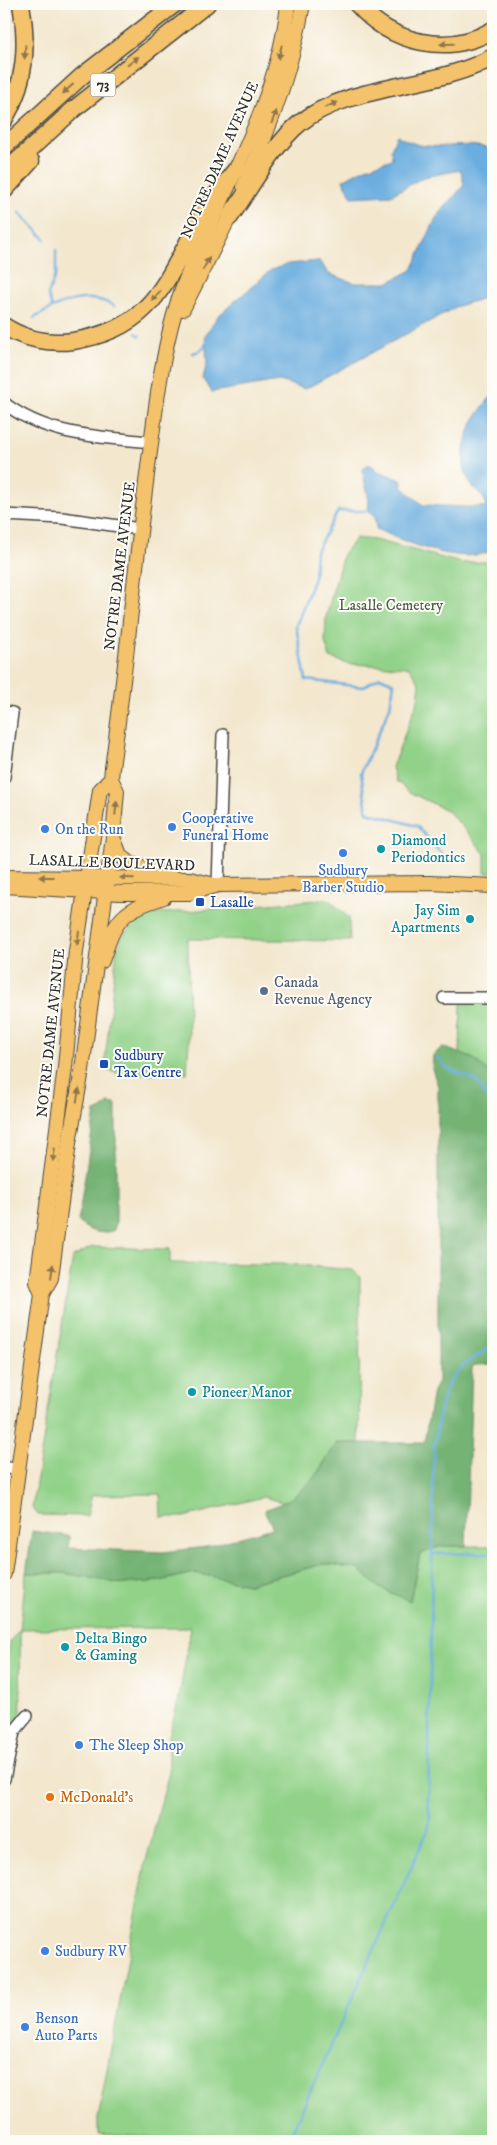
<svg xmlns="http://www.w3.org/2000/svg" width="497" height="2145" viewBox="0 0 497 2145" font-family="'IM FELL DW Pica',serif">
<rect width="100%" height="100%" fill="#fdfcf7"/>
<filter id="ink" filterUnits="userSpaceOnUse"><feTurbulence type="fractalNoise" baseFrequency=".02" numOctaves="2"/><feDisplacementMap in="SourceGraphic" scale="10" xChannelSelector="R" yChannelSelector="G"/><feConvolveMatrix kernelMatrix="1 2 1 2 8 2 1 2 1" color-interpolation-filters="sRGB"/></filter>
<filter id="wash" filterUnits="userSpaceOnUse"><feTurbulence type="fractalNoise" baseFrequency=".0096" numOctaves="4" result="noise"/><feDisplacementMap in="SourceGraphic" scale="20" xChannelSelector="R" yChannelSelector="G"/><feGaussianBlur stdDeviation="1.12" result="paint"/><feColorMatrix in="noise" values="0 0 0 0 0 0 0 0 0 0 0 0 0 0 0 0 0 1.4 0 .05"/><feComposite in="paint" operator="in"/></filter>
<g filter="url(#wash)">
<rect width="100%" height="100%" fill="#f3e7ce"/>
<g fill="#91d188" stroke="#5e7e5a">
<polygon points="356,538 375,540 462,563 493,561 493,873 485,873 485,854 468,833 448,811 409,792 396,781 392,767 418,700 420,684 409,667 349,664 330,658 325,642 326,617 343,554"/>
<path d="M328 899 349 918 350 941 188 939 189 1041 187 1073 122 1074 104 1070 117 948C124 931 134 920 152 914Z"/>
<polygon points="461,999 493,999 493,1076 460,1054"/>
<polygon points="92,1247 170,1249 170,1263 288,1264 353,1270 360,1277 359,1443 337,1443 310,1484 285,1503 263,1497 184,1517 161,1517 160,1494 92,1495 87,1516 38,1515 32,1508 73,1257"/>
<polygon points="441,1546 493,1546 493,2141 163,2141 164,2138 98,2134 98,2118 146,1861 169,1772 169,1736 179,1697 191,1628 20,1629 21,1721 4,1777 4,1676 10,1641 20,1629 26,1573 64,1573 123,1584 159,1581 195,1573 248,1584 323,1564 359,1569 378,1587 410,1600 420,1554"/>
</g>
<g fill="#74b374" stroke="#506f50">
<path d="M443 1047 474 1059 493 1076V1364L475 1365 472 1368 466 1546H441L420 1554 410 1601 378 1587 359 1569 323 1564 248 1584 195 1573 159 1581 123 1584 64 1573H26L32 1531 69 1536V1548L163 1552 206 1547 273 1528 264 1510C307 1496 314 1478 337 1443H424L433 1391 438 1382V1086L432 1069 433 1055Z"/>
<path d="M108 1103 116 1104V1223L114 1230C101 1236 87 1231 78 1221L95 1112 102 1109Z"/>
</g>
<g fill="#6aaddf" stroke="#4a6c85">
<path d="M397 135C429 158 462 137 493 150V292L481 299 458 306 305 389 279 381 212 392 203 379 207 362 205 336 217 317 271 270 288 264 319 261 329 274 355 283H387L412 270 436 218 464 185 461 170 424 177 391 195 352 197 343 180 363 169 392 159 391 149Z"/>
<path d="M493 395V550C462 567 406 542 376 529L375 517 368 511C371 494 363 484 363 469L367 465H371L378 471 401 480 403 488 423 505C435 505 480 509 487 506 484 494 474 491 469 481 454 452 472 416 493 395Z"/>
</g>
<g fill="none" stroke-linecap="round" stroke-linejoin="round">
<g stroke="#6aaddf" stroke-width="2.5">
<polyline points="19,212 45,239"/>
<polyline points="52,307 48,295 56,273 56,250"/>
<path d="M34 318C59 303 87 290 114 306"/>
<polyline points="136,333 140,336"/>
<polyline points="193,353 200,351 207,342"/>
<polyline points="368,511 338,511 316,551 314,578 296,626 306,680 363,687 380,677 394,683 390,707 361,773 367,812 417,826 447,860"/>
<polyline points="437,1058 443,1062 444,1067 475,1080 493,1106"/>
<polyline points="433,1554 493,1553"/>
<path d="M288 2141 428 1830 430 1820 428 1800 434 1448C442 1397 441 1372 493 1347"/>
</g>
</g>
</g>
<g filter="url(#ink)">
<g fill="none" stroke-linecap="round" stroke-linejoin="round">
<defs>
<g id="minor">
<path d="M4 403C46 436 100 437 151 442"/>
<polyline points="4,515 62,518 140,529"/>
<polyline points="4,712 12,713 4,777"/>
<polyline points="218,885 223,735"/>
<polyline points="444,998 493,998"/>
<polyline points="4,1467 18,1470"/>
<polyline points="4,1779 14,1732 27,1716"/>
</g>
<g id="major">
<path d="M244 186C271 127 292 68 303 4"/>
<polyline points="183,309 234,208"/>
<polyline points="113,837 120,855 131,864 172,876"/>
<polyline points="4,877 190,879 215,885"/>
<polyline points="4,886 120,893 189,893 218,885 430,883 493,886"/>
<path d="M102 961C116 918 121 911 164 897"/>
<path d="M42 1294 37 1282 65 1067 76 951 100 790 111 779 112 768C126 668 135 567 148 467 156 407 162 346 182 289 220 194 277 107 288 4"/>
<polyline points="4,1574 42,1294 51,1278 69,1143 82,1070 113,837 117,791 111,779"/>
</g>
<g id="highway">
<path d="M357 4C391 43 447 57 493 30"/>
<path d="M4 120C26 83 28 46 21 4"/>
<polyline points="4,147 82,76 175,4"/>
<polyline points="4,173 74,109 207,4"/>
<polyline points="4,191 31,161"/>
<path d="M230 217C250 189 274 144 300 123 350 83 437 89 493 57"/>
<path d="M4 326C24 339 49 344 73 341 157 328 166 277 204 213 213 197 226 182 238 167"/>
</g>
</defs>
<use href="#minor" stroke="#494743" stroke-width="14"/>
<use href="#major" stroke="#494743" stroke-width="16"/>
<use href="#highway" stroke="#494743" stroke-width="19"/>
<use href="#minor" stroke="#fff" stroke-width="11"/>
<use href="#major" stroke="#f3c26a" stroke-width="14"/>
<use href="#highway" stroke="#f3c26a" stroke-width="16"/>
</g>
<defs><path id="oneway-solid" d="M-6-.8H1V-3.2L6.5 0L1 3.2V.8H-6Z" transform="scale(1.25)"/></defs>
<g fill="#8f764a">
<use href="#oneway-solid" transform="translate(447 44) rotate(178)"/>
<use href="#oneway-solid" transform="translate(25 52) rotate(93)"/>
<use href="#oneway-solid" transform="translate(280 52) rotate(104)"/>
<use href="#oneway-solid" transform="translate(133 61) rotate(-38)"/>
<use href="#oneway-solid" transform="translate(68 89) rotate(138)"/>
<use href="#oneway-solid" transform="translate(331 105) rotate(-22)"/>
<use href="#oneway-solid" transform="translate(274 117) rotate(-69)"/>
<use href="#oneway-solid" transform="translate(206 264) rotate(-62)"/>
<use href="#oneway-solid" transform="translate(156 296) rotate(129)"/>
<use href="#oneway-solid" transform="translate(116 808) rotate(-84)"/>
<use href="#oneway-solid" transform="translate(46 877) rotate(-180)"/>
<use href="#oneway-solid" transform="translate(127 878) rotate(-179)"/>
<use href="#oneway-solid" transform="translate(78 938) rotate(98)"/>
<use href="#oneway-solid" transform="translate(78 1095) rotate(-80)"/>
<use href="#oneway-solid" transform="translate(54 1155) rotate(97)"/>
<use href="#oneway-solid" transform="translate(52 1271) rotate(-82)"/>
</g>
</g>
<g fill="#3f7fe0" stroke="#fdfcf7" stroke-width="2">
<circle cx="172" cy="827" r="5"/>
<circle cx="45" cy="829" r="5"/>
<circle cx="343" cy="853" r="5"/>
<circle cx="79" cy="1745" r="5"/>
<circle cx="45" cy="1951" r="5"/>
<circle cx="25" cy="2027" r="5"/>
</g>
<g fill="#0f9aa8" stroke="#fdfcf7" stroke-width="2">
<circle cx="381" cy="849" r="5"/>
<circle cx="470" cy="919" r="5"/>
<circle cx="192" cy="1392" r="5"/>
<circle cx="65" cy="1647" r="5"/>
</g>
<g fill="#1a4fb4" stroke="#fdfcf7" stroke-width="2">
<rect x="195" y="897" width="10" height="10" rx="2.5"/>
<rect x="99" y="1059" width="10" height="10" rx="2.5"/>
</g>
<circle fill="#5c6f8a" stroke="#fdfcf7" stroke-width="2" cx="264" cy="991" r="5"/>
<circle fill="#e8710a" stroke="#fdfcf7" stroke-width="2" cx="50" cy="1797" r="5"/>
<g text-anchor="middle" dominant-baseline="central" stroke-width="4" stroke-linejoin="round" paint-order="stroke">
<rect fill="#fdfcf7" stroke="#6a6a68" stroke-width="1" x="90.5" y="73.5" width="25" height="23" rx="4"/>
<g font-size="14" font-weight="bold" fill="#2b2b2b">
<text x="103" y="85">73</text>
</g>
<g font-size="15" fill="#2b2b2b" stroke="#fdfcf7">
<text transform="translate(220 160) rotate(-66)">NOTRE DAME AVENUE</text>
<text transform="translate(120 566) rotate(-83)">NOTRE DAME AVENUE</text>
<text transform="translate(112 863) rotate(2)">LASALLE BOULEVARD</text>
<text transform="translate(51 1033) rotate(-84)">NOTRE DAME AVENUE</text>
</g>
<g font-size="15" fill="#4a5d47" stroke="#fdfcf7">
<text x="391" y="605">Lasalle Cemetery</text>
</g>
<g font-size="15" fill="#366cbe" stroke="#fdfcf7" text-anchor="start">
<text x="182" y="818">Cooperative<tspan x="182" dy="17">Funeral Home</tspan></text>
<text x="55" y="829">On the Run</text>
<text x="343" y="870" text-anchor="middle">Sudbury<tspan x="343" dy="17">Barber Studio</tspan></text>
<text x="89" y="1745">The Sleep Shop</text>
<text x="55" y="1951">Sudbury RV</text>
<text x="35" y="2018">Benson<tspan x="35" dy="17">Auto Parts</tspan></text>
</g>
<g font-size="15" fill="#0d838f" stroke="#fdfcf7" text-anchor="start">
<text x="391" y="840">Diamond<tspan x="391" dy="17">Periodontics</tspan></text>
<text x="460" y="910" text-anchor="end">Jay Sim<tspan x="460" dy="17">Apartments</tspan></text>
<text x="202" y="1392">Pioneer Manor</text>
<text x="75" y="1638">Delta Bingo<tspan x="75" dy="17">&amp; Gaming</tspan></text>
</g>
<g font-size="15" fill="#164399" stroke="#fdfcf7" text-anchor="start">
<text x="210" y="902">Lasalle</text>
<text x="114" y="1055">Sudbury<tspan x="114" dy="17">Tax Centre</tspan></text>
</g>
<g font-size="15" fill="#4e5e75" stroke="#fdfcf7" text-anchor="start">
<text x="274" y="982">Canada<tspan x="274" dy="17">Revenue Agency</tspan></text>
</g>
<g font-size="15" fill="#c56008" stroke="#fdfcf7" text-anchor="start">
<text x="60" y="1797">McDonald's</text>
</g>
</g>
<rect width="497" height="2145" fill="none" stroke="#fdfcf7" stroke-width="20"/>
</svg>
